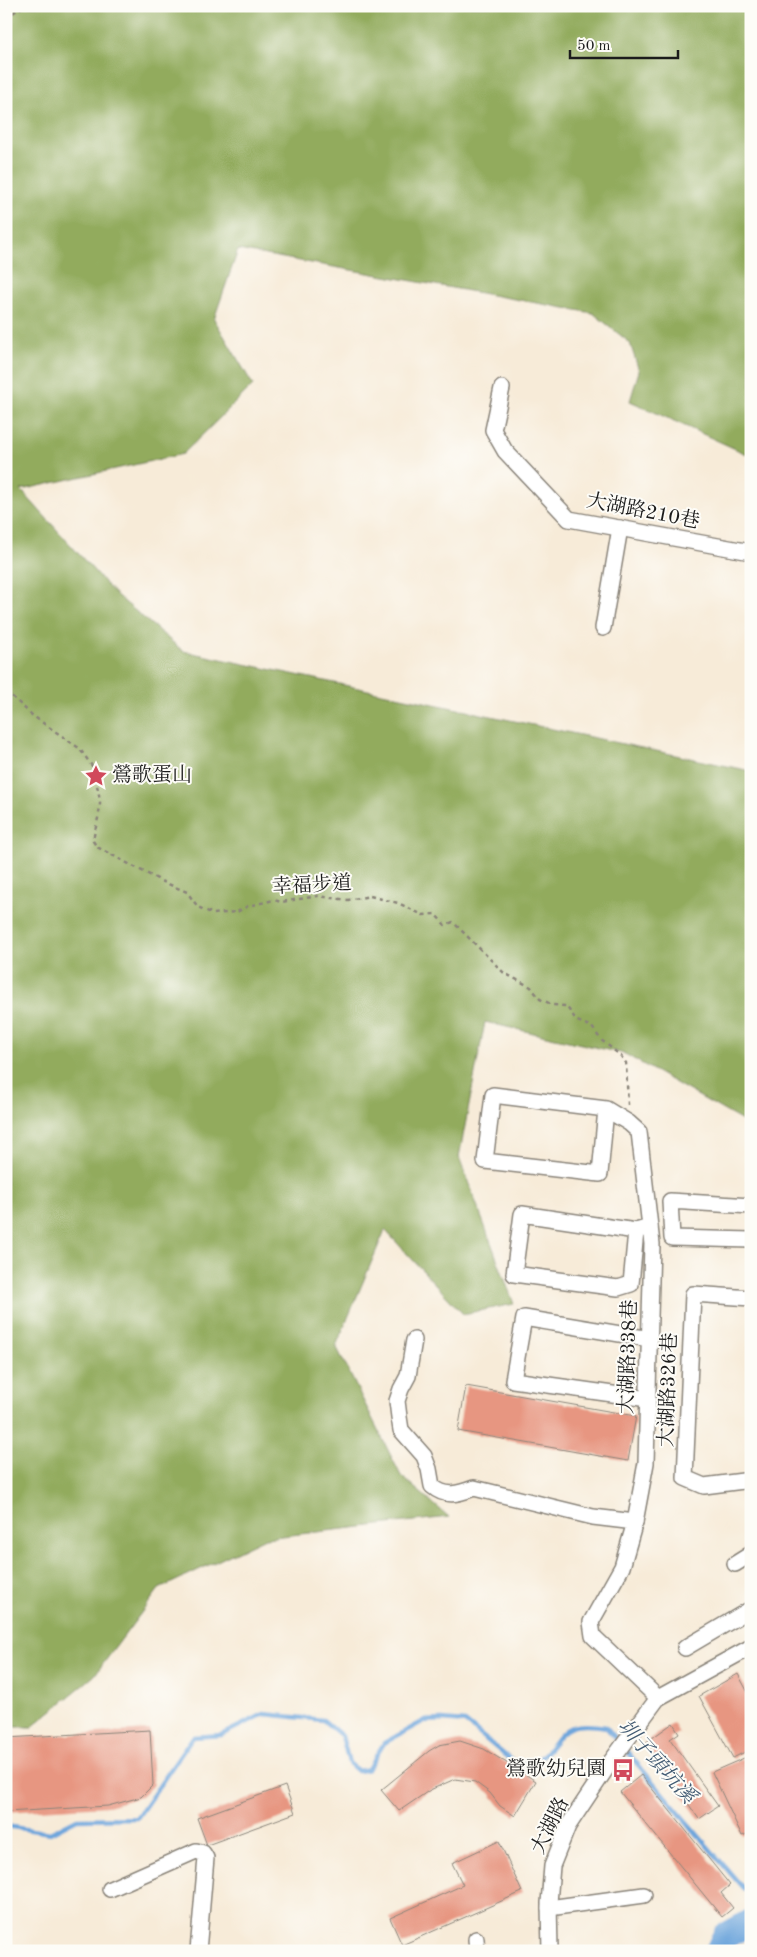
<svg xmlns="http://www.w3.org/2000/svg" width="757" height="1957" viewBox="0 0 757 1957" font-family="'Old Standard TT','Noto Serif TC',serif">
<rect width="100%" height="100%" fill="#fdfcf7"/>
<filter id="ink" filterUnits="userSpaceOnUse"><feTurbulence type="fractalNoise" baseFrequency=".02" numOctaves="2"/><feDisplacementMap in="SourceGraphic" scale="10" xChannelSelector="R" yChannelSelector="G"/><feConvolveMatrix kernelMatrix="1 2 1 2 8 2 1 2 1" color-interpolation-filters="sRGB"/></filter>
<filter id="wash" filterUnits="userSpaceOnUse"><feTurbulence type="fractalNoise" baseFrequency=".0096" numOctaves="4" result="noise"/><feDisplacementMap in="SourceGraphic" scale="20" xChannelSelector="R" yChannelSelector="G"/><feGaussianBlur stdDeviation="1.12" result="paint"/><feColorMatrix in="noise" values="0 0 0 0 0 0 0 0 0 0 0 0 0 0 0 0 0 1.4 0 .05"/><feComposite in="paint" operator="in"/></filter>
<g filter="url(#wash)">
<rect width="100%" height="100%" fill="#f7ebd8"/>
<polygon fill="#92ab5d" stroke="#57643c" points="6,6 751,6 751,456 630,401 639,371 630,343 593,313 238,250 214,319 253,385 183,454 21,490 114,593 183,651 751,771 751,1126 625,1054 485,1022 459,1157 514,1304 463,1314 385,1230 336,1346 401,1476 449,1517 265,1538 159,1589 94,1676 32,1727 6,1727"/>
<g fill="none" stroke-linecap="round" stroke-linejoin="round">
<path stroke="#6ea6dc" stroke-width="4.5" d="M6 1826 50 1833 77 1819 137 1818 193 1737 221 1735 264 1714 323 1720 342 1736 349 1763 358 1771 368 1769 384 1743 424 1721 442 1720 465 1722 512 1761 531 1765C566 1742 551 1718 606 1727L743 1888 751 1894"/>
<polyline stroke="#6ea6dc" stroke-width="26" points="718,1951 725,1936 751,1922"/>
</g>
<g id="blocks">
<g fill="#e79681">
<polygon points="466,1386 636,1416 628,1461 458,1431"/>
<polygon points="738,1674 751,1698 751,1749 733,1758 699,1696"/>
<polygon points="673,1723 679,1733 670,1739 718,1806 699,1819 645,1743"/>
<polygon points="150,1730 153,1785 141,1797 108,1806 6,1812 6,1738"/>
<polygon points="460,1741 484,1749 536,1781 515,1816 500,1806 490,1793 475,1782 455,1779 430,1790 399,1811 381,1790 429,1751 439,1745"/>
<polygon points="751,1755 751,1832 742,1836 712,1772"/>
<polygon points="641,1775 730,1885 721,1893 733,1908 722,1917 620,1792"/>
<polygon points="285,1786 295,1813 207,1845 197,1818"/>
<polygon points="499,1841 522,1892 402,1945 390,1918 463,1885 452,1863"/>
</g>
</g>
</g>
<g filter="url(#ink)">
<use href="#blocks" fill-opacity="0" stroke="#8a847a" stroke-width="1"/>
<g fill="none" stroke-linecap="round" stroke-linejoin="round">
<defs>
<g id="minor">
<polyline points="502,388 493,430 505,451 569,519 751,552"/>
<polyline points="603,628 620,528"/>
<polyline points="606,1109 600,1174 485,1161 493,1095 606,1109 629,1123 639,1132 652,1244 646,1463 635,1522 622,1567 591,1622 593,1636 658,1698"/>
<polyline points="751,1206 670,1201 672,1238 751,1240"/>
<polyline points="636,1231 631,1284 618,1288 514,1274 522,1214 636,1231 650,1227"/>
<polyline points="751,1298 693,1294 685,1478 704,1486 751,1480"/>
<path d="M414 1340 408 1376 401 1389 397 1401 399 1417 401 1430 424 1456 429 1469 432 1486C446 1498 458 1494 474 1488L593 1517 635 1522"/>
<polyline points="648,1399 513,1380 524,1318 650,1339"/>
<polyline points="735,1564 751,1554"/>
<polyline points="685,1648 751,1609"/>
<polyline points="110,1889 196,1851 203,1853 206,1858 198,1951"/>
<polyline points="549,1908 644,1895"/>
<polyline points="476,1939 477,1951"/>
<polyline points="550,1951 549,1903 552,1866 568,1826 612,1760 658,1698 751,1647"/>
</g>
</defs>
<use href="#minor" stroke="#8a847a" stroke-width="18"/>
<g stroke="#8a847a" stroke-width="2.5" stroke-dasharray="4 4" stroke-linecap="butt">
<polyline points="6,17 24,6"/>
<path d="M6 691 33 716 79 748 95 770C95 781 99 791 100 802 100 815 95 828 93 841L97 847 161 881 187 892 198 907 213 914 237 912 248 906 274 900 281 902 318 896 348 900 370 896 398 903 423 915 435 914 445 925 453 922 504 973 531 987 540 999 553 1005 566 1006 577 1021 592 1027 601 1040 620 1055 626 1063 628 1105"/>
</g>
<use href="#minor" stroke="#fff" stroke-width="15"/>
</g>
</g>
<defs>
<symbol id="sight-bare" viewBox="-9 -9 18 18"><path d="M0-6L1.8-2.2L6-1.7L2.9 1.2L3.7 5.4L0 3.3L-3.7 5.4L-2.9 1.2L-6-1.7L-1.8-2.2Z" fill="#d1495b" stroke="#fdfcf7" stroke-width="2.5" paint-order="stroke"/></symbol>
<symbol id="bus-bare" viewBox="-9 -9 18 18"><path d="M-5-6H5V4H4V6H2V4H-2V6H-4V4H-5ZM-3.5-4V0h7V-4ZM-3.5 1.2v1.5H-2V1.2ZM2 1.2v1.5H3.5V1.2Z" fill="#d1495b" stroke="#fdfcf7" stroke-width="2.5" paint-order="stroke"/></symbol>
</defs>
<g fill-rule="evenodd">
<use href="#sight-bare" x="80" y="760" width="32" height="32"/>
<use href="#bus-bare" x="607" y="1754" width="32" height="32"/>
</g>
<g text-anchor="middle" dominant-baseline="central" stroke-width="4" stroke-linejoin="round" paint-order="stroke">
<g font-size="20" fill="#1c1c1c" stroke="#fdfcf7">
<text transform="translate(643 512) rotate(11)">大湖路210巷</text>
<text transform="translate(312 886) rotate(-3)">幸福步道</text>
<text transform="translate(629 1357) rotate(-88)">大湖路338巷</text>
<text transform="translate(669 1390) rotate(-88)">大湖路326巷</text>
<text transform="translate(551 1826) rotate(-64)">大湖路</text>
</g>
<g font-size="20" fill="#1c1c1c" stroke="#fdfcf7" text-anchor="start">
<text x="112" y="776">鶯歌蛋山</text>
<text x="606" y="1770" text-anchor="end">鶯歌幼兒園</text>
</g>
<g font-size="21" font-style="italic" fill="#415a72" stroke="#fdfcf7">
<text transform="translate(656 1762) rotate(48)">圳子頭坑溪</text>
</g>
</g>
<rect width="757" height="1957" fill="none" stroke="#fdfcf7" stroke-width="25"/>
<path d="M570 50v8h108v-8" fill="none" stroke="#1c1c1c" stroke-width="2.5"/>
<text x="577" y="50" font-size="15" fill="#1c1c1c" stroke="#fdfcf7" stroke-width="4" paint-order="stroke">50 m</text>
</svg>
